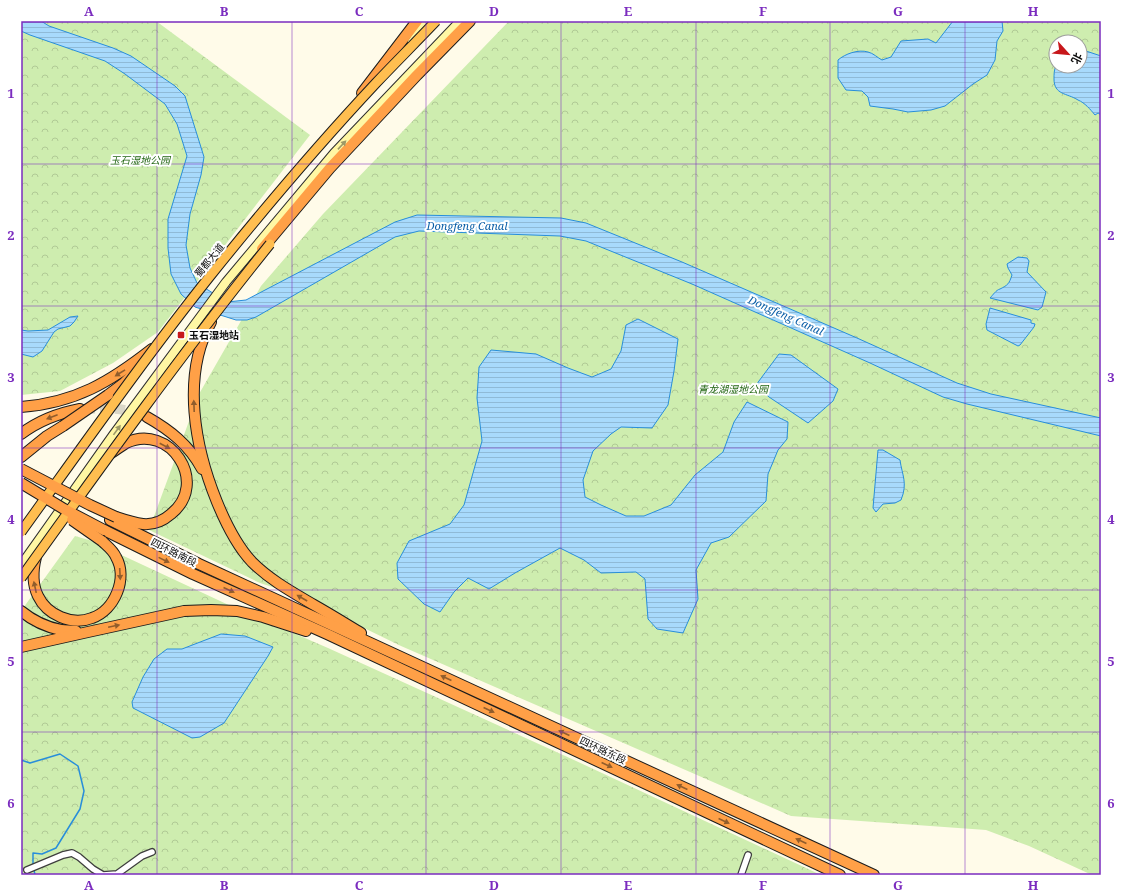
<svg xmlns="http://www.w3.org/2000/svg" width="1122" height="896" viewBox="0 0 1122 896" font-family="'Noto Serif','Noto Sans SC',serif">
<defs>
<pattern id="park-crowns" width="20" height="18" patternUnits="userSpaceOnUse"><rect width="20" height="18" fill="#ceedaf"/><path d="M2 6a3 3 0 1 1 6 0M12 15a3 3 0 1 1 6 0" fill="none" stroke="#b0ca95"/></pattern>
<pattern id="water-rules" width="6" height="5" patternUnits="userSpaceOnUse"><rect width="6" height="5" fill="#a8dafc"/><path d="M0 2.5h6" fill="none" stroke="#8fbad7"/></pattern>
</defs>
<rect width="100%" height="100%" fill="#fffbe9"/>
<g fill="url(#park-crowns)" fill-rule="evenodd">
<polygon points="21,21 156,21 310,135 158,332 113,363 60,391 21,395"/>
<path d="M509 21H1101V875H1092L1029 846 986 830 791 816 401 646 294 594 260 583 149 530 199 394 261 286 323 214ZM1056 42H1080V66H1056Z"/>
<polygon points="75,536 89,540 113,551 233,607 328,648 574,760 821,875 21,875 21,611"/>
</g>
<g fill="url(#water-rules)" stroke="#288eda">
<polygon points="21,21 41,21 49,26 113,48 131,56 175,86 185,96 194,125 204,157 201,175 190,214 186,245 190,268 197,283 227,302 246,300 395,222 417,215 561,218 586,223 682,262 857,338 957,383 991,394 1101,418 1101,436 967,404 943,397 870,363 692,284 586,241 560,236 419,231 395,237 256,317 247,320 236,320 195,307 181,294 171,274 168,248 168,219 187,156 177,124 165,104 125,74 105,61 30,35 21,31"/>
<path d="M953 21H1002L1003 31 997 41 995 60 987 75 973 84 945 106 931 110 908 112 893 109 870 106 868 97 862 91 846 90 838 78V60C845 54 858 49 868 52 873 53 878 58 882 60L891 57 901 41 928 39 936 43Z"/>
<path d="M1080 49 1101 56V117L1100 114 1098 113 1095 115C1090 109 1085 103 1078 100 1067 93 1054 95 1054 79 1054 74 1054 70 1056 66H1080Z"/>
<path d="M1018 257 1027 258 1029 261 1027 272 1046 292 1042 307 1038 310 990 298C993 295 996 290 1000 289 1008 285 1009 284 1012 275L1008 268 1007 264Z"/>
<polygon points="990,308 1031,320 1031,323 1035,324 1034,327 1020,345 1018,346 987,330 986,324"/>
<polygon points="78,316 74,322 70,326 58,329 54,332 42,351 33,357 21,354 21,330 28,331 48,330 70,317"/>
<polygon points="638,319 678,339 674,371 668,405 652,428 621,427 611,434 593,451 583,480 585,497 601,505 626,516 644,516 671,505 695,475 723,452 734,422 747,402 788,422 787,439 778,450 768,474 766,501 729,537 711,543 696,570 698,599 683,633 657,629 648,619 645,579 636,572 601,573 584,560 560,548 515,573 489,589 468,578 454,592 440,612 424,604 398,579 397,563 409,541 450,524 464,505 482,441 477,398 479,367 491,350 536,354 568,368 592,377 611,369 621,351 626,325"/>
<polygon points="779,354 791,355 838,389 833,401 808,423 769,397 756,385"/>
<path d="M878 450H883L900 460C902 475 908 483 901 500L895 503 883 504 876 512 873 508Z"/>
<polygon points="221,634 245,636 273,647 268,656 224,723 200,737 192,738 133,708 132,702 143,677 154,659 167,649 182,649"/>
</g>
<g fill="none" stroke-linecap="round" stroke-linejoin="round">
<g stroke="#288eda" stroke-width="1.5">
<polyline points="21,760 30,763 60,754 78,766 84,791 80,809 56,848 42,854 33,853 33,866"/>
<polyline points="34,870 35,875"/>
</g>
<path stroke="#dad7c8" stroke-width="10" stroke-dasharray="10 5" stroke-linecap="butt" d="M85 409C102 408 121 407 138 414"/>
<defs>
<g id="minor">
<polyline points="27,870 63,855 72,853 79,857 93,869 103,875 117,874 142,856 152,852"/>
<polyline points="741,875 748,855"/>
</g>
<g id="secondary">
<polyline points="412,42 426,21"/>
<polyline points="21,565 113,435 226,282 334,153 460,21"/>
</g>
<g id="motorway">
<polyline points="362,93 417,21"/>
<polyline points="262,249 330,168 417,75 470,21"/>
<path d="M211 322C181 376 195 448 217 502 226 524 236 545 252 562 270 580 292 592 314 605 330 614 346 624 361 633"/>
<polyline points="108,395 124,383 131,376"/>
<path d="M21 407C75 403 110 382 152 349"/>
<path d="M147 417C170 430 189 445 202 469"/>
<path d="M21 434C38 421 59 413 80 409"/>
<path d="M111 453C116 450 121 446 126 443 170 422 210 483 171 514 163 521 154 525 143 524 134 523 125 520 116 517"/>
<polyline points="21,457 47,436 63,426"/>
<polyline points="110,520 199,564 874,875"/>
<polyline points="104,530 193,574 327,634 840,875"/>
<path d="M36 557C33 569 32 584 38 596 47 615 72 626 92 618 115 610 128 578 116 557 113 550 107 546 102 541"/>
<path d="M21 611C32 620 46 627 61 630 66 631 71 630 76 631"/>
<polyline points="21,647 88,632 184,611 211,610 237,611 263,617 306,631"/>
</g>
</defs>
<use href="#minor" stroke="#3e3e3e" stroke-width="8"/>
<use href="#secondary" stroke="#2d2d2d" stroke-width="10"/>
<use href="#motorway" stroke="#1c1c1c" stroke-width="12"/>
<use href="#minor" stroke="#fff" stroke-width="5.5"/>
<use href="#secondary" stroke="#fff7a4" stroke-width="8"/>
<use href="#motorway" stroke="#ffa047" stroke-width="10"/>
<defs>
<g id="trunk-bridge">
<path d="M21 532C83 446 144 359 210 276 263 210 318 145 376 83 396 62 416 42 436 21"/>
<path d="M21 578C102 465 183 352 270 244"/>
</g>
<g id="motorway-bridge">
<polyline points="63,426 108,395"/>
<polyline points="21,469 90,505 116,517"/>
<polyline points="21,483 64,509 104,530"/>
<polyline points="72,520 102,541"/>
</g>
</defs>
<use href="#trunk-bridge" stroke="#1c1c1c" stroke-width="11" stroke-linecap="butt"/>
<use href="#motorway-bridge" stroke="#1c1c1c" stroke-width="12" stroke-linecap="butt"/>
<use href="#trunk-bridge" stroke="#ffbe50" stroke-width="9"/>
<use href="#motorway-bridge" stroke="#ffa047" stroke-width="10"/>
</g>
<defs><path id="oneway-solid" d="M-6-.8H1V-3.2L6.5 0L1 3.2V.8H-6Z"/></defs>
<g fill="#9d9967">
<use href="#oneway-solid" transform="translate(342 145) rotate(-47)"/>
<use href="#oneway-solid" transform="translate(117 430) rotate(-54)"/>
</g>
<g fill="#915d2c">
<use href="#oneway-solid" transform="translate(120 373) rotate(148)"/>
<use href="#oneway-solid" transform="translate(194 406) rotate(-92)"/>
<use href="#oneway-solid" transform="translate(52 417) rotate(159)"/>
<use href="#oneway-solid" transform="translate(165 446) rotate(28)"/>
<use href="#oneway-solid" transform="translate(164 560) rotate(26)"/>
<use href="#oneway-solid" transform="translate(120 574) rotate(87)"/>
<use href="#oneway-solid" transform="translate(35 587) rotate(-102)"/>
<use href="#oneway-solid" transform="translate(229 590) rotate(24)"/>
<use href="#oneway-solid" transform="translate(302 598) rotate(-150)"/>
<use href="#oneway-solid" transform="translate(114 626) rotate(-12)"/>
<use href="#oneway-solid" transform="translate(446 678) rotate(-155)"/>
<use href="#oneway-solid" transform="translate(489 710) rotate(25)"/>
<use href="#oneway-solid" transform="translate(564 733) rotate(-155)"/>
<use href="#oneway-solid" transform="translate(607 765) rotate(25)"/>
<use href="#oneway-solid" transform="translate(682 787) rotate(-155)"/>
<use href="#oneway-solid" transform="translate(724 821) rotate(25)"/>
<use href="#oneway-solid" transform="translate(801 841) rotate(-155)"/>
</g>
<path fill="none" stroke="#7b2cbf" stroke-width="1" stroke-opacity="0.55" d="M157 21V875M292 21V875M426 21V875M561 21V875M696 21V875M830 21V875M965 21V875M21 164H1101M21 306H1101M21 448H1101M21 590H1101M21 732H1101"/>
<rect fill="#c7171b" stroke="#fff" stroke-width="1.5" x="177" y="331" width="8" height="8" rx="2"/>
<g text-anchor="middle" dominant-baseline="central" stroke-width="4" stroke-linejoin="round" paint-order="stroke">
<g font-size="10" font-style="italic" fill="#256816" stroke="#fff">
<text x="140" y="160">玉石湿地公园</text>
<text x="733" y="389">青龙湖湿地公园</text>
</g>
<g font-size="10" fill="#0b0b0b" stroke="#fff">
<text transform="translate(209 260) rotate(-51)">蜀都大道</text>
<text transform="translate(174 552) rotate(27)">四环路南段</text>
<text transform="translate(603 750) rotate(25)">四环路东段</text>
</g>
<g font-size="10" font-weight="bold" fill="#0b0b0b" stroke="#fff" text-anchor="start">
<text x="189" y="335">玉石湿地站</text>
</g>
<g font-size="11" font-style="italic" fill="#0a5ea7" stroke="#fff">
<text x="467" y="225">Dongfeng Canal</text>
<text transform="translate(786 315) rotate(24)">Dongfeng Canal</text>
</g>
</g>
<rect width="1122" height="896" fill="none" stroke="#ffffff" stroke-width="44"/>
<g transform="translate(1068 54) rotate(117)"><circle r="19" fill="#ffffff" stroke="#9d9d9d"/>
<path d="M0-3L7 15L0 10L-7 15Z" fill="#c7171b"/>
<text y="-6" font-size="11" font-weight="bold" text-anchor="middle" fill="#0b0b0b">北</text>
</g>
<rect x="22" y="22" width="1078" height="852" fill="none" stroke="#7b2cbf" stroke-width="1.5"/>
<g font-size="13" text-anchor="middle" font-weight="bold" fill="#7b2cbf">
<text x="89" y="16">A</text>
<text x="224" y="16">B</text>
<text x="359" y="16">C</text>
<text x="494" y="16">D</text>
<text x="628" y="16">E</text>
<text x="763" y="16">F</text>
<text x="898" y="16">G</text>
<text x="1033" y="16">H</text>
<text x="11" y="98">1</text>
<text x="1111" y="98">1</text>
<text x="11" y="240">2</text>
<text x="1111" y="240">2</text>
<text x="11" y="382">3</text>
<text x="1111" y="382">3</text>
<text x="11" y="524">4</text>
<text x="1111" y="524">4</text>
<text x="11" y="666">5</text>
<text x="1111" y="666">5</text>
<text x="11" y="808">6</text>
<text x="1111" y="808">6</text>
<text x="89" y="890">A</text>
<text x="224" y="890">B</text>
<text x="359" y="890">C</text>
<text x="494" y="890">D</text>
<text x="628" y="890">E</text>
<text x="763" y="890">F</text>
<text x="898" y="890">G</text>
<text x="1033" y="890">H</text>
</g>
</svg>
